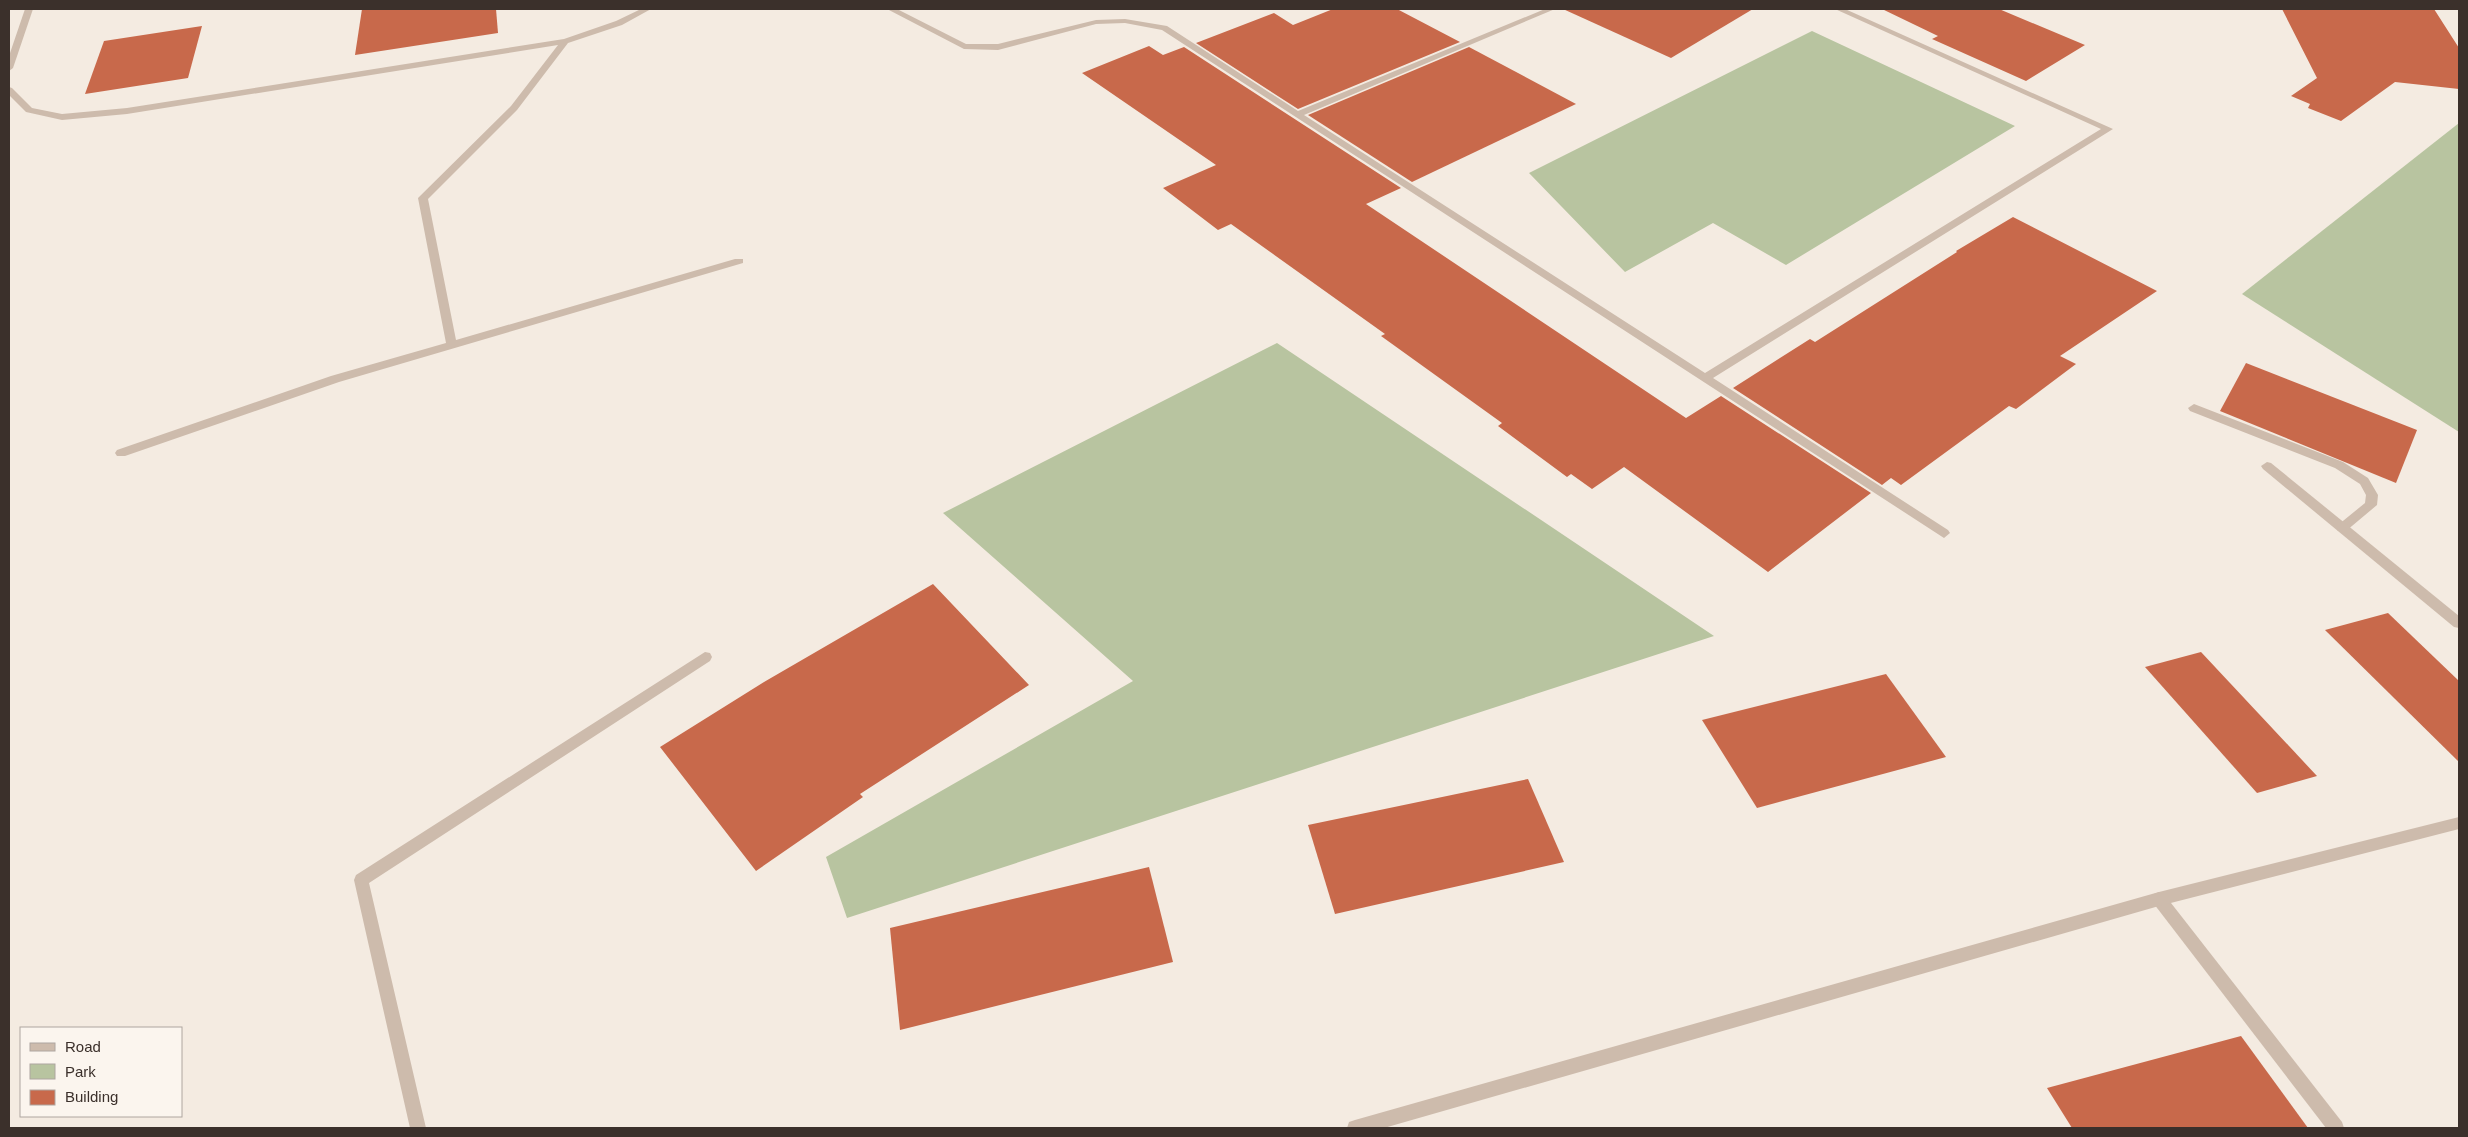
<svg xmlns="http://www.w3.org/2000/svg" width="2468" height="1137" viewBox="0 0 2468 1137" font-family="Helvetica,sans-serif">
<rect width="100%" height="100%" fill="#f4ebe1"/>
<g fill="#b8c4a0">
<polygon points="1812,31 2015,126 1786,265 1713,223 1625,272 1529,173"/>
<polygon points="2459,123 2459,432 2242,294"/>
<polygon points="1277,343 1714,636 847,918 826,857 1133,681 943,513"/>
</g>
<g fill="#c8694b">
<polygon points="362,9 496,9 498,33 355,55"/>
<polygon points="1333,9 1397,9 1460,42 1298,109 1196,43 1274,13 1293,25"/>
<polygon points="1563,9 1753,9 1671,58"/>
<polygon points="1882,9 1999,9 2085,45 2026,81 1932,39 1938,36"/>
<polygon points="2282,9 2434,9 2459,48 2459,89 2395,82 2341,121 2308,108 2310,104 2291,96 2317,78"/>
<polygon points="202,26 188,78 85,94 104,41"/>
<polygon points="1149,46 1163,55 1184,47 1401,188 1366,204 1686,418 1721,396 1871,493 1768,572 1624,467 1592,489 1571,474 1567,477 1498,426 1502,423 1381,336 1385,334 1231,224 1218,230 1163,188 1216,165 1082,73"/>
<polygon points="1469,47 1576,104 1412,182 1308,115"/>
<polygon points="2013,217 2157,291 2060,356 2076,364 2016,409 2009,406 1901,485 1891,478 1882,485 1733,388 1810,339 1815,342 1957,252 1956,251"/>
<polygon points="2246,363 2417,430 2396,483 2220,411"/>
<polygon points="933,584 1029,685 860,794 863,797 756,871 660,747 764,682"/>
<polygon points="2388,613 2459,681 2459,762 2325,630"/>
<polygon points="2201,652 2317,776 2257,793 2145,667"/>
<polygon points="1886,674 1946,757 1757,808 1702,720"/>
<polygon points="1528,779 1564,862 1335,914 1308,825"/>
<polygon points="1149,867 1173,962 900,1030 890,928"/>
<polygon points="2241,1036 2308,1128 2072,1128 2047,1088"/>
</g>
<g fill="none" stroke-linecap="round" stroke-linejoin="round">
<g fill="#cdbbac" fill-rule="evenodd">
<polygon points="2194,404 2343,462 2368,478 2378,495 2377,505 2346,531 2338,531 2336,528 2338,525 2365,503 2366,495 2360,484 2335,468 2190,411 2188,408"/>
<polygon points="2159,892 2164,894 2342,1122 2344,1128 2326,1128 2154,904 2151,899 2154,894"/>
</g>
<g fill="#cdbbac" fill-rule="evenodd">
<polygon points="25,9 33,9 13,68 9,71 9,56"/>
<polygon points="641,9 651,9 622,25 568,43 517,110 428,199 456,340 735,259 743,259 743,263 339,382 125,456 117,456 115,453 117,450 331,376 446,343 418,198 511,106 558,45 127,114 62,120 26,112 9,95 9,87 12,88 32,108 62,114 127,108 564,39 616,21"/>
<polygon points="887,9 897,9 966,44 998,44 1096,20 1125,19 1167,26 1298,111 1545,9 1555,9 1304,115 1705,373 2101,129 1835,9 1845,9 2113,129 1713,378 1948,530 1950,533 1944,538 1162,30 1125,23 1096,24 998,50 964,49"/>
<polygon points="2267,462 2271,463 2459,616 2459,628 2454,627 2263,469 2261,466"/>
<polygon points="705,652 710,653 712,657 710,661 369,883 426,1128 410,1128 354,880 356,875"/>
<polygon points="2459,817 2459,829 2159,906 1384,1128 1347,1128 1349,1122 1355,1120 2159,892"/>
</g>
</g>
<rect width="2468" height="1137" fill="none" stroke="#3b302b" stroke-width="20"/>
<rect x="20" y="1027" width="162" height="90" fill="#fbf5ee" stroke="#aea6a0"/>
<rect x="30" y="1043" width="25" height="8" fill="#cdbbac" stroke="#aea6a0"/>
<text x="65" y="1052" font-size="15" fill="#3b302b">Road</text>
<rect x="30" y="1064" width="25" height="15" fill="#b8c4a0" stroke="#aea6a0"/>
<text x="65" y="1077" font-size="15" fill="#3b302b">Park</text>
<rect x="30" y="1090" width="25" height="15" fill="#c8694b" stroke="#aea6a0"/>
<text x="65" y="1102" font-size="15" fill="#3b302b">Building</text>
</svg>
